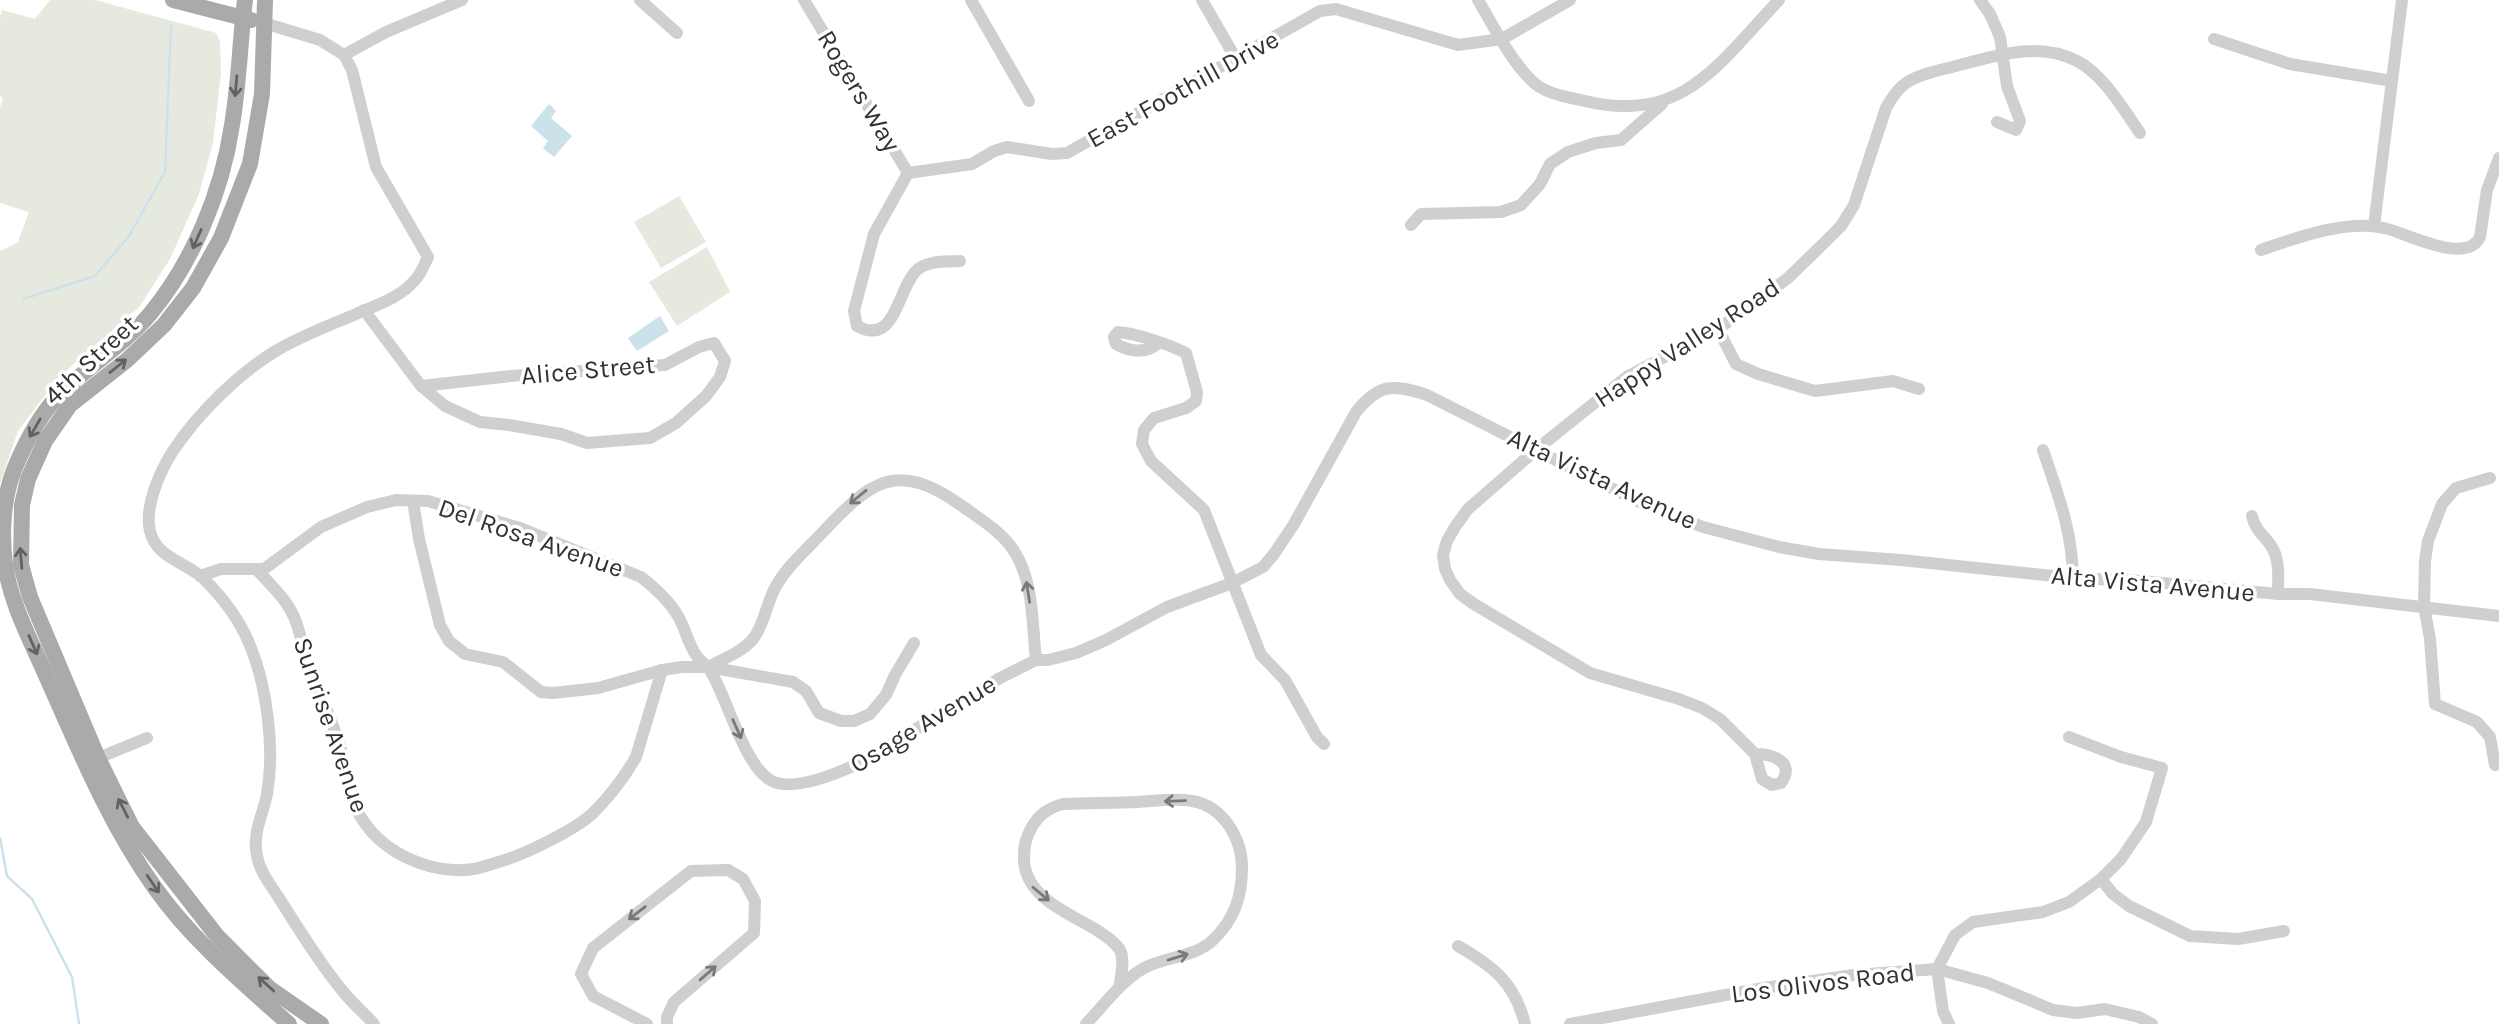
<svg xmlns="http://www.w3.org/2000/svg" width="2499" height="1024" viewBox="0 0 2499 1024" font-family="Karla,sans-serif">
<rect width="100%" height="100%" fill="#fff"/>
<g fill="#e6eade">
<polygon points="50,0 95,0 216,33 220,41 221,73 213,143 199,194 170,259 140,306 59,377 18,431 0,484 0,251 18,242 29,212 0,203 0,108 3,98 0,96 0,18 2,10 35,19"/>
<polygon points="679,196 706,242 661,268 634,222"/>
<polygon points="707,247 730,292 677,326 649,282"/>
</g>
<g fill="#cbe2ea">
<polygon points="549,104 556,111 551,118 572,136 554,157 543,148 548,141 531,126"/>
<polygon points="660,316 669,331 637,351 628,338"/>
</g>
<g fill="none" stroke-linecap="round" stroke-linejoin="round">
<g stroke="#cbe2ea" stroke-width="2.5">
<polyline points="23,299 95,276 129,236 165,172 171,25"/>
<polyline points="0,838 7,876 32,899 72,977 79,1024"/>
</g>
<g stroke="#cfcfcf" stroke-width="12">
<polyline points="640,0 677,33"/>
<polyline points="804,0 908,173"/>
<polyline points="971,0 1029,101"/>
<polyline points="1202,0 1236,59"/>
<path d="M1478 0C1494 27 1509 58 1531 80 1544 94 1567 97 1585 101 1683 125 1719 63 1779 0"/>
<polyline points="1980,0 1990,14 2000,37 2007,86 2020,121 2016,130 1997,122"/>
<path d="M264 23 320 40 344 55 352 70 376 167 428 257C424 265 421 274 415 280 400 298 376 305 356 314 330 325 304 335 279 349 240 372 198 413 173 451 160 471 144 507 150 531 156 558 186 562 204 579 222 597 239 619 249 643 267 685 275 749 267 794 263 815 252 833 257 856 260 872 270 884 279 898 298 928 318 961 341 989 351 1002 363 1012 374 1024"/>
<polyline points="2214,39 2290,64 2392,81"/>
<polyline points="344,55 386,32 462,0"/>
<polyline points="908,173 972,164 994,151 1007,147 1052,154 1067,153 1320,11 1336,9 1458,45 1502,39 1570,0"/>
<path d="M908 173 874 234 854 311 857 326C896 347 897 289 917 270 928 260 947 262 960 261"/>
<polyline points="1411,225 1421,214 1501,212 1521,205 1540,184 1550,164 1568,152 1596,143 1621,140 1662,104"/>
<polyline points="2374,226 2402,0"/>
<path d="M2261 250C2296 238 2347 219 2384 228 2407 233 2466 266 2480 237L2487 190 2499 158"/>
<polyline points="364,310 421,386 445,406 480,422 509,425 561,434 587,443 650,438 676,423 706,396 720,377 725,361 714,343 699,347 665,365 511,376 421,386"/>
<polyline points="1718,329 1736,364 1758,374 1815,391 1893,381 1919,389"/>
<path d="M1159 343C1145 354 1130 352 1116 344L1114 337 1118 332C1138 334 1168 344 1186 353L1197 392 1196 401 1186 408 1154 418 1144 430 1142 444 1151 461 1204 510 1261 655 1285 680 1317 737 1324 744"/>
<path d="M2043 450C2058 495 2072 529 2073 578"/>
<polyline points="2490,478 2456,488 2442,504 2428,541 2425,561 2424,606 2430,639 2435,704 2477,722 2490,737 2495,765"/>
<polyline points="413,501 419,539 440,625 449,641 465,654 503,662 541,692 553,693 598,688 662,670"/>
<path d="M2252 516C2256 533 2266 536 2273 549 2280 563 2278 579 2278 594"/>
<path d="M258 571C271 585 286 599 294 617 300 630 302 645 306 658 316 686 330 714 339 743 347 767 348 797 362 819 385 855 433 875 474 869 484 867 495 863 505 860 527 853 577 829 594 812 609 797 625 776 636 757L662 670 682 667H708L793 682 806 691 819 713 841 721H854L870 714 886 695 895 675 914 643"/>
<path d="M200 576 221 569H264L321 527 367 507 396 500 428 501 520 528 641 577C655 588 669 600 678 616 685 628 688 643 696 655 699 660 704 663 708 667 727 694 744 770 774 782 798 791 840 772 862 762L1000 678 1036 660H1048L1076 653 1106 640 1167 607 1232 583 1263 567 1274 554 1294 524 1356 412C1379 383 1394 384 1427 395L1639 502 1703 527 1779 547 1819 554 1901 560 2073 578 2141 581 2278 594H2310L2499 616"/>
<path d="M708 667C723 659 742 652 753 639 764 625 766 606 774 590 785 568 805 551 822 533 871 481 896 459 962 506 980 519 1002 532 1014 551 1034 582 1032 624 1036 660"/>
<path d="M1755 754 1762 779 1772 785 1781 783C1796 762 1773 754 1755 754L1720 719 1702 708 1679 699 1590 673 1474 604 1460 594 1450 580 1445 569 1443 555 1447 541 1455 527 1468 509 1537 449 1628 376 1718 329 1788 278 1824 243 1841 226 1854 205 1886 108C1891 99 1897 89 1906 83 1919 74 1937 71 1952 67 1992 57 2037 40 2077 61 2102 73 2124 110 2140 133"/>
<polyline points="98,758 147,738"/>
<polyline points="2101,879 2113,894 2129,906 2190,936 2238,939 2284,931"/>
<path d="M1458 946C1493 966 1515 983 1525 1024"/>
<polyline points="647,1024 593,996 581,974 593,948 691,871 728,870 743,879 755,901 754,933 674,1002 667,1017 667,1024"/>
<path d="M1086 1024C1104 1005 1121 981 1144 968 1166 956 1194 958 1213 940 1234 920 1242 897 1242 868 1242 838 1223 806 1192 801 1175 798 1155 801 1138 802 1113 803 1088 803 1063 804 1045 809 1035 818 1028 835 1024 843 1024 852 1024 861 1027 898 1067 912 1095 929 1103 934 1115 942 1120 950 1125 960 1121 977 1119 988"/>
<polyline points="1570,1024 1763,988 1854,975 1937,969 1988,983 2053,1010 2077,1013 2105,1009 2139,1017 2152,1024"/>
<polyline points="1949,1024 1943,1011 1937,969 1955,935 1973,922 2043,912 2069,902 2101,879 2121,859 2146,822 2162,768 2121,757 2069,737"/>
</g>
<g stroke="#aaa" stroke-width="16">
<polyline points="173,0 251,20"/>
<path d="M245 0C240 41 239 84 232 125 222 192 193 262 150 314 124 345 88 366 60 394 40 414 25 443 14 470 3 498 1 534 5 564 10 601 29 637 44 671 77 745 108 822 155 888 192 940 242 982 289 1024"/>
<polyline points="265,0 262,94 250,164 221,238 193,288 164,325 127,360 70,405 45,441 28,479 22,505 21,565 30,597 98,758 132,827 217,936 269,988 321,1024"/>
</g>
</g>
<defs><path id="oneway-shaft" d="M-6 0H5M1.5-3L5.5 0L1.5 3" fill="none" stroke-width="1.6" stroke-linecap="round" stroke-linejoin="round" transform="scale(1.75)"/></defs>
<g stroke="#626262">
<use href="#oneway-shaft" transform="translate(236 86) rotate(95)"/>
<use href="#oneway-shaft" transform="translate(197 239) rotate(114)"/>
<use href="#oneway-shaft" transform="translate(118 366) rotate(-39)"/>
<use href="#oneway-shaft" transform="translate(35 428) rotate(120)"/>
<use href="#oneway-shaft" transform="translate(21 558) rotate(-95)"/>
<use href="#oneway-shaft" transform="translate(33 645) rotate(66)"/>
<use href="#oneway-shaft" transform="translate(123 808) rotate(-117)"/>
<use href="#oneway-shaft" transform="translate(153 884) rotate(56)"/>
<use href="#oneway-shaft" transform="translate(266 984) rotate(-138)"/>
</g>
<g stroke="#797979">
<use href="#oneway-shaft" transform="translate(858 497) rotate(141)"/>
<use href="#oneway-shaft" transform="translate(1028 592) rotate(-99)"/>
<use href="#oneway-shaft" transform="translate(737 729) rotate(66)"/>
<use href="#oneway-shaft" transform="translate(1175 801) rotate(178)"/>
<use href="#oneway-shaft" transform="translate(1041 894) rotate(40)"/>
<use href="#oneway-shaft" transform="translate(637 913) rotate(142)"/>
<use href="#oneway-shaft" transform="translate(1178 957) rotate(-17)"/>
<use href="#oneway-shaft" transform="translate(708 973) rotate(-41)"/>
</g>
<g text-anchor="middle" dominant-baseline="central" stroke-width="7" stroke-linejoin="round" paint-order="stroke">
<g font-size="26" fill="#323232" stroke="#fff">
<text transform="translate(1183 89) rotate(-29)">East Foothill Drive</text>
<text transform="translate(859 91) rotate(59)">Rogers Way</text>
<text transform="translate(1687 343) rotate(-33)">Happy Valley Road</text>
<text transform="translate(91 360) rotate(-43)">4th Street</text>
<text transform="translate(588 370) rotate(-5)">Alice Street</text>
<text transform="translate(1602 479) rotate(25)">Alta Vista Avenue</text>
<text transform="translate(531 538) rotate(19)">Del Rosa Avenue</text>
<text transform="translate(2153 584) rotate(5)">Alta Vista Avenue</text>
<text transform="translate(923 724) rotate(-31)">Osage Avenue</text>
<text transform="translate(331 725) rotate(71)">Sunrise Avenue</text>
<text transform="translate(1823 983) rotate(-7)">Los Olivos Road</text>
</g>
</g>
</svg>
